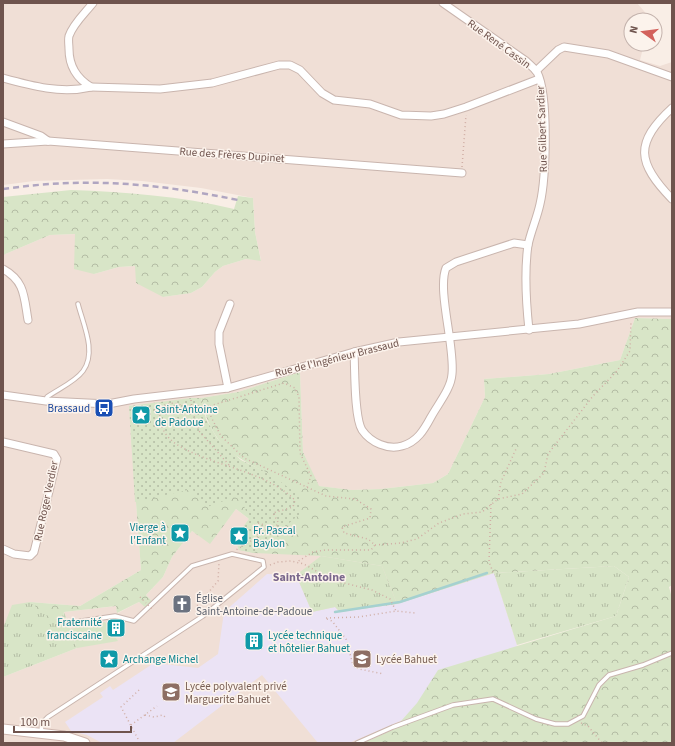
<svg xmlns="http://www.w3.org/2000/svg" width="675" height="746" viewBox="0 0 675 746" font-family="'Source Sans 3',sans-serif">
<defs>
<pattern id="grass-tufts" width="24" height="20" patternUnits="userSpaceOnUse"><rect width="24" height="20" fill="#d8e5c7"/><path d="M3 7l-1-3M5 7V3M7 7l1-3M15 17l-1-3M17 17v-4M19 17l1-3" fill="none" stroke="#b3bca4"/></pattern>
<pattern id="forest-crowns" width="20" height="18" patternUnits="userSpaceOnUse"><rect width="20" height="18" fill="#d8e5c7"/><path d="M2 6a3 3 0 1 1 6 0M12 15a3 3 0 1 1 6 0" fill="none" stroke="#b3bca4"/></pattern>
<pattern id="park-dots" width="8" height="8" patternUnits="userSpaceOnUse"><rect width="8" height="8" fill="#d8e5c7"/><path d="M2 2h.1M6 6h.1" fill="none" stroke="#b3bca4" stroke-width="1.8" stroke-linecap="round"/></pattern>
</defs>
<rect width="100%" height="100%" fill="#f9eee6"/>
<g fill="#f0dfd6">
<polygon points="3,3 637,3 650,18 650,20 631,20 631,44 644,44 640,60 660,66 672,62 672,319 635,318 620,360 549,374 484,379 485,397 448,474 433,483 381,489 352,490 318,486 303,452 300,372 238,392 201,398 129,406 141,570 80,606 30,602 3,628 3,255 50,235 76,234 94,274 119,267 136,266 163,297 191,293 202,287 215,272 223,266 246,259 261,260 255,232 253,198 201,188 142,181 107,179 34,181 3,185"/>
<polygon points="236,509 249,519 235,538 293,553 321,556 382,566 494,573 517,645 438,670 417,703 394,729 364,743 3,743 3,677 77,648 64,612 117,606 118,613 139,602 146,607 152,601 146,595 163,577 172,557 192,531 210,543"/>
</g>
<polygon fill="#ebe3f5" points="494,573 517,645 497,696 433,707 349,743 318,743 262,675 173,743 102,743 87,735 71,731 65,722 103,697 100,693 110,686 113,690 154,663 198,668 218,654 224,612 267,574 296,575 312,612 335,607 340,612 397,604"/>
<g fill="url(#grass-tufts)">
<polygon points="321,556 382,566 397,604 340,612 335,607 312,612 296,575"/>
<polygon points="614,566 629,577 616,616 517,645 494,573"/>
<polygon points="30,602 46,610 55,619 63,616 64,612 77,648 3,677 3,628 12,605"/>
</g>
<g fill="url(#forest-crowns)">
<path d="M71 190C126 192 180 196 234 209L238 196 253 198 255 232 261 261 246 259 223 266 215 272 202 287 191 293 163 297 136 283 135 266 119 267 94 274 74 269 75 234 50 235 3 255V197Z"/>
<path d="M635 318 672 319V585L669 587 672 598V743H364L394 729 417 703 438 670 616 616 629 577 614 566 494 573 397 604 382 566 321 556 254 553 239 550 235 538 249 519 236 509 210 544 192 531 172 557 163 577 146 595 152 601 145 607 139 602 117 613 116 606 64 612 63 616 55 619 47 618 46 610 37 611 35 605 30 602 80 606 141 570 131 435 269 474C230 455 211 443 201 398L238 392 300 372 303 452 319 486 352 490 381 489 433 483 448 474 485 397 484 379 549 374 620 360Z"/>
</g>
<polygon fill="url(#park-dots)" points="191,398 201,398 206,419 217,438 241,460 270,474 300,496 301,513 254,553 239,550 235,538 249,519 240,495 207,507 192,489 135,502 129,406"/>
<polygon fill="#d8e5c7" points="105,622 118,641 77,648 70,629"/>
<g fill="none" stroke-linecap="round" stroke-linejoin="round">
<polyline stroke="#a5d1d0" stroke-width="2.5" points="335,612 400,602 487,573"/>
<defs>
<g id="service">
<path d="M46 401 47 397C58 389 75 382 83 371 97 352 83 324 78 304"/>
<polyline points="41,732 42,723 48,717 203,616 264,567 263,561 232,554 192,566 134,621 115,616 68,623"/>
<polyline points="357,743 393,727 453,705 493,699 536,719 555,724 568,724 583,716 599,685 609,675 643,665 672,653"/>
</g>
<g id="minor">
<path d="M443 3 526 61C529 64 534 68 537 72 549 95 546 178 540 204 537 218 531 231 528 245 524 273 526 302 529 330"/>
<polyline points="536,71 558,50 564,47 608,54 672,77"/>
<path d="M3 78C32 86 61 94 91 87 76 78 69 66 69 49 69 45 68 40 69 36 73 24 85 13 93 3"/>
<polyline points="91,87 160,89 212,83 279,65 290,65 300,70 322,93 334,100 370,104 401,115 431,116 444,114 466,107 539,79"/>
<path d="M672 108C634 143 637 163 672 199"/>
<polyline points="3,122 41,136 48,141"/>
<polyline points="3,144 48,141 462,173"/>
<path d="M3 269C25 281 24 297 28 320"/>
<path d="M354 352C355 369 354 417 362 430 371 443 388 450 402 446 417 442 424 430 431 417 438 404 451 389 452 374 455 346 437 290 446 268L456 262 514 243 528 245"/>
<polyline points="228,388 219,344 219,332 230,304"/>
<polyline points="3,395 46,401 108,404 134,399 228,388 354,352 399,342 579,324 638,312 672,312"/>
<polyline points="3,442 54,454 57,459 34,552 30,556 14,554 3,549"/>
</g>
<polyline id="secondary" points="3,729 64,736 85,743"/>
</defs>
<use href="#service" stroke="#c9b5ae" stroke-width="5.5"/>
<use href="#minor" stroke="#c9b5ae" stroke-width="9"/>
<use href="#secondary" stroke="#ceb7af" stroke-width="11"/>
<g stroke="#d0aea5" stroke-width="1.5" stroke-dasharray="1 3" stroke-linecap="butt">
<polyline points="462,167 466,115"/>
<polyline points="191,400 192,410"/>
<polyline points="210,406 284,383 295,388 299,397 300,453 311,476 307,487"/>
<polyline points="192,407 210,406 211,417 221,436 244,458 326,496 355,499 371,509 370,518 342,527 344,533 368,539 375,545 371,550 325,550 313,552 297,562"/>
<path d="M229 465 199 431 192 410C151 387 153 429 176 444 213 467 262 469 295 500L293 507 273 513 278 522 277 525 272 528 259 523 254 525 253 529 259 536 236 550"/>
<polyline points="498,499 501,482 516,449"/>
<polyline points="491,504 489,562 493,572"/>
<polyline points="375,545 401,543 417,539 439,523 463,514 482,512 498,499 522,494 544,473 548,454 593,396 617,371 630,351 631,321"/>
<polyline points="270,565 278,562 291,561 304,564 332,580 372,590 390,599 396,611"/>
<polyline points="140,597 146,603"/>
<polyline points="200,613 197,606 218,581 219,563"/>
<polyline points="326,618 359,617 396,611 415,613"/>
<polyline points="327,619 332,621 346,639 353,665 359,669 384,674"/>
<polyline points="145,715 154,717 163,715 166,718"/>
<polyline points="581,723 588,726 602,743"/>
<polyline points="131,725 157,706"/>
<polyline points="138,739 121,707 139,690"/>
</g>
<use href="#service" stroke="#fff" stroke-width="3.5"/>
<use href="#minor" stroke="#fff" stroke-width="7"/>
<use href="#secondary" stroke="#fff" stroke-width="9"/>
<path stroke="#b0a6c1" stroke-width="2.5" stroke-dasharray="6 4" stroke-linecap="butt" d="M3 189C87 177 155 183 238 200"/>
<polyline stroke="#d0aea5" stroke-width="1.5" stroke-dasharray="1 3" stroke-linecap="butt" points="148,605 152,609"/>
</g>
<defs>
<symbol id="bus-square" viewBox="-11 -11 22 22"><rect x="-9" y="-9" width="18" height="18" rx="4" fill="#1a4fb4" stroke="#fcf3ec"/><path d="M-5-6H5V4H4V6H2V4H-2V6H-4V4H-5ZM-3.5-4V0h7V-4ZM-3.5 1.2v1.5H-2V1.2ZM2 1.2v1.5H3.5V1.2Z" fill="#fff"/></symbol>
<symbol id="sight-square" viewBox="-11 -11 22 22"><rect x="-9" y="-9" width="18" height="18" rx="4" fill="#0f9aa8" stroke="#fcf3ec"/><path d="M0-6L1.8-2.2L6-1.7L2.9 1.2L3.7 5.4L0 3.3L-3.7 5.4L-2.9 1.2L-6-1.7L-1.8-2.2Z" fill="#fff"/></symbol>
<symbol id="church-square" viewBox="-11 -11 22 22"><rect x="-9" y="-9" width="18" height="18" rx="4" fill="#6b7280" stroke="#fcf3ec"/><path d="M-1.2-6h2.4v3.5h3.3v2.4h-3.3V6h-2.4V-.1h-3.3v-2.4h3.3Z" fill="#fff"/></symbol>
<symbol id="building-square" viewBox="-11 -11 22 22"><rect x="-9" y="-9" width="18" height="18" rx="4" fill="#0f9aa8" stroke="#fcf3ec"/><path d="M-4-6H4V6H1V3H-1V6H-4ZM-2.5-4.3h1.7v1.8h-1.7ZM.8-4.3h1.7v1.8H.8ZM-2.5-1h1.7V.8h-1.7ZM.8-1h1.7V.8H.8Z" fill="#fff"/></symbol>
<symbol id="school-square" viewBox="-11 -11 22 22"><rect x="-9" y="-9" width="18" height="18" rx="4" fill="#8d6e63" stroke="#fcf3ec"/><path d="M0-5L7-2L0 1L-7-2ZM-4 1L0 2.5L4 1V4Q0 6-4 4Z" fill="#fff"/></symbol>
</defs>
<g fill-rule="evenodd">
<use href="#bus-square" x="93" y="397" width="22" height="22"/>
<use href="#sight-square" x="130" y="404" width="22" height="22"/>
<use href="#sight-square" x="169" y="522" width="22" height="22"/>
<use href="#sight-square" x="228" y="525" width="22" height="22"/>
<use href="#church-square" x="171" y="593" width="22" height="22"/>
<use href="#building-square" x="105" y="617" width="22" height="22"/>
<use href="#building-square" x="243" y="630" width="22" height="22"/>
<use href="#sight-square" x="98" y="648" width="22" height="22"/>
<use href="#school-square" x="351" y="648" width="22" height="22"/>
<use href="#school-square" x="160" y="681" width="22" height="22"/>
</g>
<g text-anchor="middle" dominant-baseline="central" stroke-width="3" stroke-linejoin="round" paint-order="stroke">
<g font-size="11" fill="#6f544e" stroke="#fcf3ec">
<text transform="translate(499 44) rotate(36)">Rue René Cassin</text>
<text transform="translate(542 129) rotate(-92)">Rue Gilbert Sardier</text>
<text transform="translate(232 155) rotate(4)">Rue des Frères Dupinet</text>
<text transform="translate(337 358) rotate(-14)">Rue de l'Ingénieur Brassaud</text>
<text transform="translate(46 501) rotate(-78)">Rue Roger Verdier</text>
</g>
<g font-size="11" fill="#164399" stroke="#fcf3ec" text-anchor="end">
<text x="90" y="408">Brassaud</text>
</g>
<g font-size="11" fill="#0d838f" stroke="#fcf3ec" text-anchor="start">
<text x="155" y="409">Saint-Antoine<tspan x="155" dy="13">de Padoue</tspan></text>
<text x="166" y="527" text-anchor="end">Vierge à<tspan x="166" dy="13">l'Enfant</tspan></text>
<text x="253" y="530">Fr. Pascal<tspan x="253" dy="13">Baylon</tspan></text>
<text x="102" y="622" text-anchor="end">Fraternité<tspan x="102" dy="13">franciscaine</tspan></text>
<text x="268" y="635">Lycée technique<tspan x="268" dy="13">et hôtelier Bahuet</tspan></text>
<text x="123" y="659">Archange Michel</text>
</g>
<g font-size="11" fill="#5b616d" stroke="#fcf3ec" text-anchor="start">
<text x="196" y="598">Église<tspan x="196" dy="13">Saint-Antoine-de-Padoue</tspan></text>
</g>
<g font-size="11" fill="#785e54" stroke="#fcf3ec" text-anchor="start">
<text x="376" y="659">Lycée Bahuet</text>
<text x="185" y="686">Lycée polyvalent privé<tspan x="185" dy="13">Marguerite Bahuet</tspan></text>
</g>
<g font-size="12" font-weight="bold" fill="#79668c" stroke="#fcf3ec">
<text x="309" y="577">Saint-Antoine</text>
</g>
</g>
<rect width="675" height="746" fill="none" stroke="#6f544e" stroke-width="8"/>
<g transform="translate(643 32) rotate(284)"><circle r="19" fill="#fcf3ec" stroke="#c4b3ad"/>
<path d="M0-3L7 15L0 10L-7 15Z" fill="#d3615b"/>
<text y="-6" font-size="11" font-weight="bold" text-anchor="middle" fill="#6f544e">N</text>
</g>
<path d="M14 726v6h117v-6" fill="none" stroke="#6f544e" stroke-width="2"/>
<text x="20" y="726" font-size="12" fill="#6f544e" stroke="#fcf3ec" stroke-width="3" paint-order="stroke">100 m</text>
</svg>
